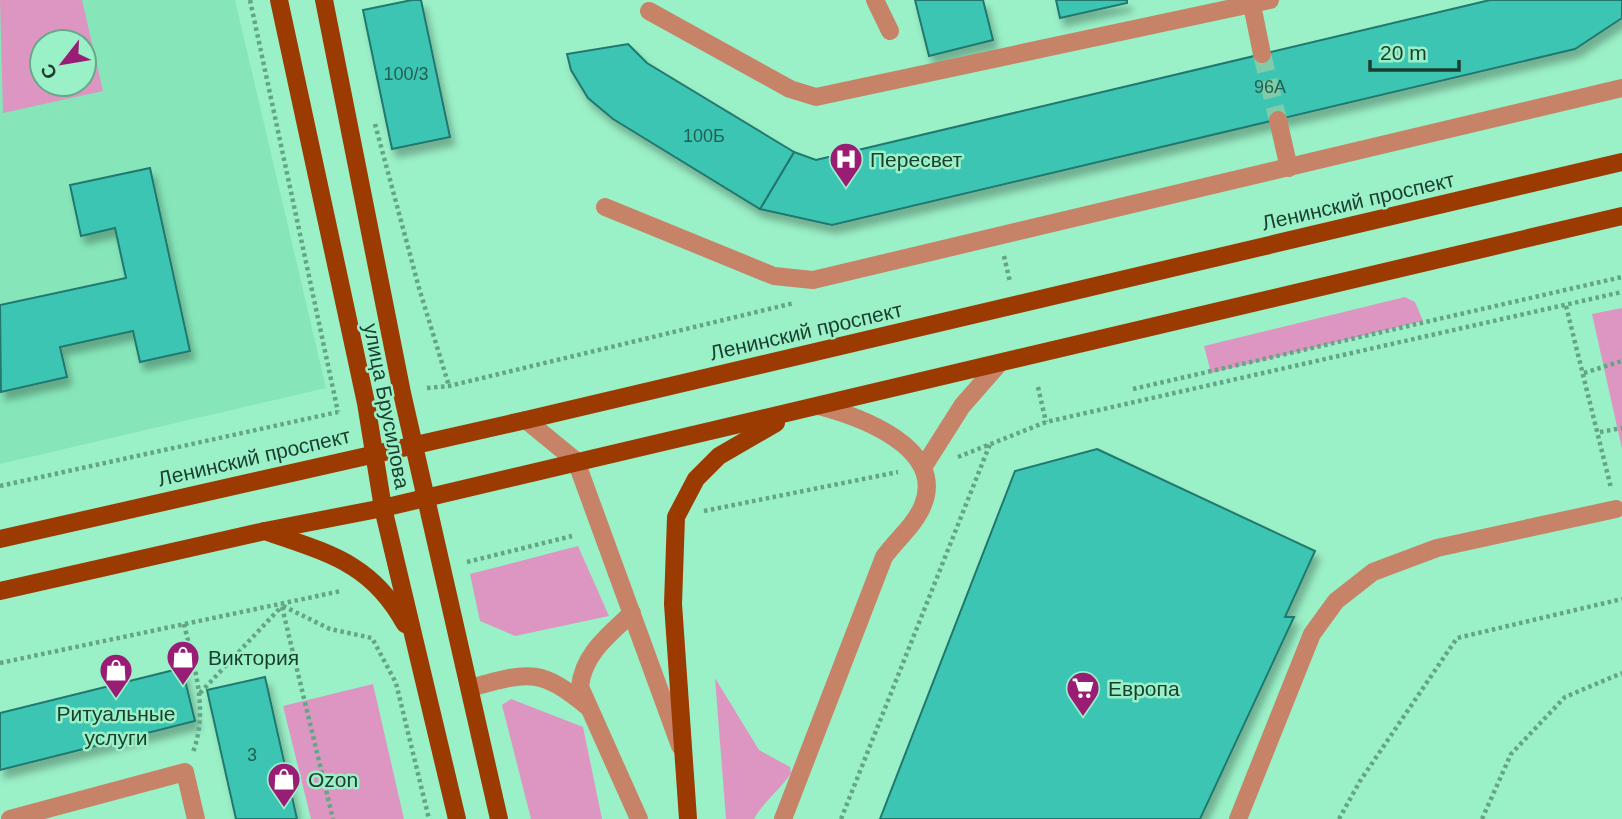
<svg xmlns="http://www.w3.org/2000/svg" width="1622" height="819" viewBox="0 0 1622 819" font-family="Helvetica,sans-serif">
<defs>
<filter id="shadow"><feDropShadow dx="4.5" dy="8" stdDeviation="3.5" flood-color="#0004"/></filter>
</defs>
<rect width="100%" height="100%" fill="#9af0c7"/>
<path fill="#86e6ba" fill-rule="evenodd" d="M0 0H235L326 388 0 464ZM42 42H84V84H42Z"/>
<g fill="#dd96c1" fill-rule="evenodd">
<path d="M0 0H82L103 91 3 113ZM42 42H84V84H42Z"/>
<polygon points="1405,297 1415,302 1423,321 1211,373 1204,346"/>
<polygon points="1622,308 1622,449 1592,314"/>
<polygon points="578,546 609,616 515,636 480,621 470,574"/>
<path d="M715 678 759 750 790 767 791 773C780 790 764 801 754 819H726Z"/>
<polygon points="373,684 404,819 311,819 283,706"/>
<polygon points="511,699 583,727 602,819 531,819 502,705"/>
</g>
<g fill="#3cc5b4" stroke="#22786d" stroke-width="2" filter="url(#shadow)">
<polygon points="412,0 421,0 450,137 392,149 363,10"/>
<polygon points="915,0 983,0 993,40 929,56"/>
<polygon points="1056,0 1127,0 1127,3 1060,18"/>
<polygon points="1490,0 1622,0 1622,18 1575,49 832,225 760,209 794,152 816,160"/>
<polygon points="628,44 647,63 794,152 760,209 613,119 588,98 571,70 567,54"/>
<polygon points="150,168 190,351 140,362 133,331 60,347 67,377 1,392 0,305 126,278 115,228 81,236 70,185"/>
<polygon points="1097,449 1315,551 1285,617 1294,617 1200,819 880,819 1015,471"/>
<polygon points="182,668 195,721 0,770 0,713"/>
<polygon points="265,677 297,819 236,819 207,690"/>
</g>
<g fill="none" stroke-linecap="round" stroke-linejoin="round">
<polyline stroke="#80cca8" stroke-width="18" stroke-dasharray="18 9" stroke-linecap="butt" points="1262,54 1278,120"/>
<g stroke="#64a587" stroke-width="4.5" stroke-dasharray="3.5 3.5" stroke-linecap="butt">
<polyline points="250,0 338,412"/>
<polyline points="375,124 419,288 449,386"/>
<polyline points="1004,256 1010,282"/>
<polyline points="1566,306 1611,488"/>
<polyline points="1584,373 1622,361"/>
<polyline points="1038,387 1046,422"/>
<polyline points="427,388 449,386 794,303"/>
<polyline points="1133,389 1622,277"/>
<polyline points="1600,432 1622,428"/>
<polyline points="958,457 1046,422 1622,292"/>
<polyline points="0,486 338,412"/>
<polyline points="704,511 898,472"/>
<polyline points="467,562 572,536"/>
<polyline points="283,606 330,629 372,638 396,683 429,819"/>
<polyline points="282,607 333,819"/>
<path d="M184 624C194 667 209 709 193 752"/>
<polyline points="0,663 341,591"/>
<polyline points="200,693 282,606"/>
<polyline points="841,819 990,444"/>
<polyline points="1339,819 1360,781 1457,638 1622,599"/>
<polyline points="1482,819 1511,754 1565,697 1622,673"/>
</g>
<g stroke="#c78367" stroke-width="18">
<polyline points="875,0 890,31"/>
<polyline points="1252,5 1262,54"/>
<polyline points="649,11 790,89 816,97 1270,0"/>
<polyline points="1278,120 1289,168"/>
<polyline points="605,207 774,276 813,280 1622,88"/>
<polyline points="526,420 576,461 680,746"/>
<polyline points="924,466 962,406 997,366"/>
<path d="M632 613C609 635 583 654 580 687L639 819"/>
<path d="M470 688C529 672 539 667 588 707"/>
<polyline points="10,819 185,772 196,819"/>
<path d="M783 819 884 557C896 540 915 525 923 505 946 448 861 417 819 406"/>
<polyline points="1238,819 1312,634 1336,601 1373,572 1437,548 1616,509"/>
</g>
<g stroke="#9b3b02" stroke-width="18">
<polyline points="279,0 366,403 383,508 457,819"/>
<polyline points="324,0 402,393 499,819"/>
<path d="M265 531C327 553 371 562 405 624"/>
<polyline points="0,539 526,420 1622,162"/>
<polyline points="0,591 265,531 383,508 1622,216"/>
<polyline points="688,819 673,604 676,517 696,479 719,456 776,423"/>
</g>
</g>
<defs>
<symbol id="hospital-pin" viewBox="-11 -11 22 30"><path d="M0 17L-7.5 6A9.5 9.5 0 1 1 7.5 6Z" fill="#991d75" stroke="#9af0c7"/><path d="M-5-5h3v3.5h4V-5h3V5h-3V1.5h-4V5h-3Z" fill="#fff"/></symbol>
<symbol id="shop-pin" viewBox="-11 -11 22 30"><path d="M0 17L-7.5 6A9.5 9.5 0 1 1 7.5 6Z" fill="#991d75" stroke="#9af0c7"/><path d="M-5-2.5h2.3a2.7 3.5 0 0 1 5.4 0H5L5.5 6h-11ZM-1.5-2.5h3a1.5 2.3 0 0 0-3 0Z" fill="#fff"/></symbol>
<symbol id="supermarket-pin" viewBox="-11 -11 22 30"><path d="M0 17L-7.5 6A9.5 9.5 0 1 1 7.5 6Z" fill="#991d75" stroke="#9af0c7"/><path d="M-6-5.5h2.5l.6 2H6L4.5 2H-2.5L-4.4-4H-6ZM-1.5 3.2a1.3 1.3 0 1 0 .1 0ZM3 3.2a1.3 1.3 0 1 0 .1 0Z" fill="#fff"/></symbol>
</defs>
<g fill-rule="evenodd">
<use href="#hospital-pin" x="827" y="140" width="38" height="52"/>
<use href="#shop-pin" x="164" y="638" width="38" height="52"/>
<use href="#shop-pin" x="97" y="651" width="38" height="52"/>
<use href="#supermarket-pin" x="1064" y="669" width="38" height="52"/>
<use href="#shop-pin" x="265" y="760" width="38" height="52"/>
</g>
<g text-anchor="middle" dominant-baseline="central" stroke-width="5" stroke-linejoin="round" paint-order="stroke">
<g font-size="18" fill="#226050">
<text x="406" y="74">100/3</text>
<text x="1270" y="87">96А</text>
<text x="704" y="136">100Б</text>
<text x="252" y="755">3</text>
</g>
<g font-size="21" fill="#1a3e2e" stroke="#9af0c7" text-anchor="start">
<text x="870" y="159">Пересвет</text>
<text x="208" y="657">Виктория</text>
<text x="1108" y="688">Европа</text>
<text x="116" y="713" text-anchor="middle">Ритуальные<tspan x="116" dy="24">услуги</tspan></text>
<text x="308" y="779">Ozon</text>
</g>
<g font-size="21" fill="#1a3e2e" stroke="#9af0c7">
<text transform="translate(1358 201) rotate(-13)">Ленинский проспект</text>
<text transform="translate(806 331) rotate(-13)">Ленинский проспект</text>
<text transform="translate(387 406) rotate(79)">улица Брусилова</text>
<text transform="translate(254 457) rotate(-13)">Ленинский проспект</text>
</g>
</g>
<g transform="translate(63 63) rotate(239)"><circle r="33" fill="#9af0c7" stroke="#67a98a" stroke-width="2"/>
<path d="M0-5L12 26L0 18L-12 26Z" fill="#991d75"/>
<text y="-10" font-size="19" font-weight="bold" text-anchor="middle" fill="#1a3e2e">С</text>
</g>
<path d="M1370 60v10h89v-10" fill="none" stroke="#1a3e2e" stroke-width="3.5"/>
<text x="1380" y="60" font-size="21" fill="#1a3e2e" stroke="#9af0c7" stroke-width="5" paint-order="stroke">20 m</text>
</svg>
